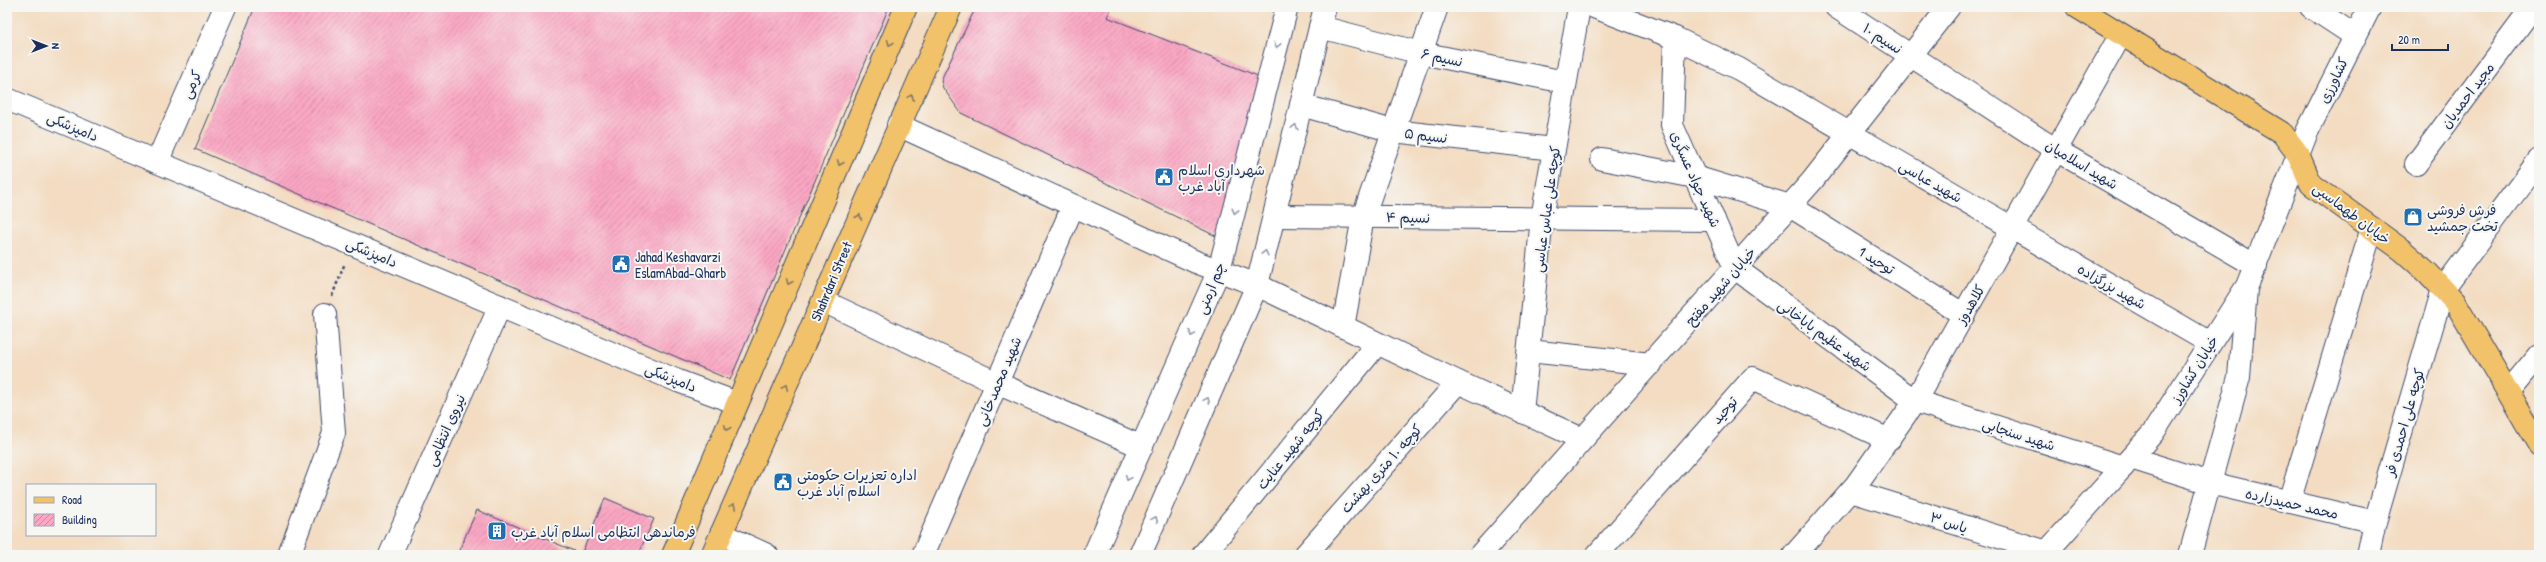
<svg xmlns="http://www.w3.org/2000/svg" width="2546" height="562" viewBox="0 0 2546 562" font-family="'Patrick Hand','Playpen Sans Arabic',sans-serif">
<defs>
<pattern id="building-hatch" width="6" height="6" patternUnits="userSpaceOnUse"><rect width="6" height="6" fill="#fba7c3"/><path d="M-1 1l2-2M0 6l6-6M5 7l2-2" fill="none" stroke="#ca88a2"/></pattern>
</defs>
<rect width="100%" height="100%" fill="#f6f6f2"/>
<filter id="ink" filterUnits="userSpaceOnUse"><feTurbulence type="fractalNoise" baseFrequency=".025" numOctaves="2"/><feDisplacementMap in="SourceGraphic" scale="8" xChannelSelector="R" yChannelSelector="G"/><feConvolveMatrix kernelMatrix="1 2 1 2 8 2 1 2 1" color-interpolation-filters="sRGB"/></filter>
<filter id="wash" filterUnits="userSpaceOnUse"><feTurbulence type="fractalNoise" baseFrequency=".012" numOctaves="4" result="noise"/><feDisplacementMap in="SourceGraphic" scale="16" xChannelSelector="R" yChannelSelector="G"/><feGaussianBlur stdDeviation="0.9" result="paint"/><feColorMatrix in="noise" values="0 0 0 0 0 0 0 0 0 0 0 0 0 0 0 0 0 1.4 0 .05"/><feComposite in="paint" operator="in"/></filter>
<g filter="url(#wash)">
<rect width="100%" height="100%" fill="#f3dcc1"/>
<g id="blocks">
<g fill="url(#building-hatch)">
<polygon points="255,7 889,7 730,380 195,149"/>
<polygon points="976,7 1112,7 1107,17 1263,78 1220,238 961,113 943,88 941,80"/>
<polygon points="605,498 654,519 638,555 581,555"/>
<polygon points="477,510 574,551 572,555 457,555"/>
</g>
</g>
</g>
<g filter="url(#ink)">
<use href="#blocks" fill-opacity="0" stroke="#3b496d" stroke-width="1"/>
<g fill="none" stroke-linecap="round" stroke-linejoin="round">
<defs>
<g id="minor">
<polyline points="1594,7 1675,38 1739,69 2210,343"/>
<polyline points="1836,7 2056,150 2256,266"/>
<polyline points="2311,7 2355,36"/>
<polyline points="1320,27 1421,53 1565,82"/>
<polyline points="1675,38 1672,125 1735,268 1915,401 2123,467"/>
<polyline points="7,99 678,381 737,403"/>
<polyline points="1301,105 1393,131 1554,149"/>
<polyline points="898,125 1196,262 1257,285 1458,382 1582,439"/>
<polyline points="1602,159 1695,177 1790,206 1964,315"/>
<polyline points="157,162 225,7"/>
<polyline points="2416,164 2533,7"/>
<polyline points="1274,216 1714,220"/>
<polyline points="823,301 997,383 1142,447"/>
<polyline points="1343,327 1363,217 1437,7"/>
<polyline points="1529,351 1651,364"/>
<polyline points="2509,391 2539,355"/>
<polyline points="1522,412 1542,218 1579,7"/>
<polyline points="2131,458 2210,483 2375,522"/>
<polyline points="1851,491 2047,552"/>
<polyline points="2289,502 2372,228"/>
<polyline points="721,534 767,555"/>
<polyline points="289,555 334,433 325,314"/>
<polyline points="390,555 500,306"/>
<polyline points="923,555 1073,206"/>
<polyline points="1094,555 1219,270 1287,7"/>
<polyline points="1140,555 1257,285 1325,7"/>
<polyline points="1203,555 1377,344"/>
<polyline points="1305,555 1458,382"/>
<polyline points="1480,555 1812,181 1949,7"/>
<polyline points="1597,555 1753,378 1889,440"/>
<polyline points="1794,555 1856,485 1915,401 2120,36"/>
<polyline points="2044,555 2153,433 2247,286 2307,132 2370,7"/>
<polyline points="2190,555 2239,377 2246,289"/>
<polyline points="2368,555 2375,522 2443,289 2539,160"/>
</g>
<g id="major">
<polyline points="2077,7 2282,133 2298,154 2311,184 2402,250 2428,273 2455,302 2539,445"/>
<polyline points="673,555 906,7"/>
<polyline points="712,555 951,7"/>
</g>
</defs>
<use href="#minor" stroke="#3b496d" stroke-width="24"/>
<use href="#major" stroke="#3b496d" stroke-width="24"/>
<polyline stroke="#3b496d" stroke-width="2.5" stroke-dasharray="3 3" stroke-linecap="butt" points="332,296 345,263"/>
<use href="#minor" stroke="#fff" stroke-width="22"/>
<use href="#major" stroke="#f2c26a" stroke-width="22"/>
</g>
<defs><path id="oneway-chevron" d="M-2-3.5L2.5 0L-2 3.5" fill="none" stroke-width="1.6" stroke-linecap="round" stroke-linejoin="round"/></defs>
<g stroke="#867864">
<use href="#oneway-chevron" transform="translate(890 43) rotate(113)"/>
<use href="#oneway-chevron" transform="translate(911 97) rotate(-66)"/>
<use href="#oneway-chevron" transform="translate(840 163) rotate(113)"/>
<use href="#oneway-chevron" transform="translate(859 217) rotate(-67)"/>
<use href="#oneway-chevron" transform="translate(789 282) rotate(113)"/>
<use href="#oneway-chevron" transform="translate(785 387) rotate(-66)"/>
<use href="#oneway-chevron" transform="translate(727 428) rotate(113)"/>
<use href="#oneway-chevron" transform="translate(733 506) rotate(-66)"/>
</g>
<g stroke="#8d97ae">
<use href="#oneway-chevron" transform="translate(1277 45) rotate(104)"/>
<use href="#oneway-chevron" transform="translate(1295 127) rotate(-76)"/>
<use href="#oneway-chevron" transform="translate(1235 211) rotate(104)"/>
<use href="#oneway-chevron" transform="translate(1265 253) rotate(-76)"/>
<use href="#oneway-chevron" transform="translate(1192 334) rotate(114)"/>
<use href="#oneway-chevron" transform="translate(1207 400) rotate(-66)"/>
<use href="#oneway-chevron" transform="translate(1128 478) rotate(114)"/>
<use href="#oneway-chevron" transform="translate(1155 519) rotate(-66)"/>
</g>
</g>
<defs>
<symbol id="civic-square" viewBox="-11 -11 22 22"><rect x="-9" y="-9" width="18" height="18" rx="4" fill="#1f6fb2" stroke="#f6f6f2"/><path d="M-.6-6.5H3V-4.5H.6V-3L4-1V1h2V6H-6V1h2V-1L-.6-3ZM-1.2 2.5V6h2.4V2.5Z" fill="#fff"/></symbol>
<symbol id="shop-square" viewBox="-11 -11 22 22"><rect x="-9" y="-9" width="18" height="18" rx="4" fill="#1f6fb2" stroke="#f6f6f2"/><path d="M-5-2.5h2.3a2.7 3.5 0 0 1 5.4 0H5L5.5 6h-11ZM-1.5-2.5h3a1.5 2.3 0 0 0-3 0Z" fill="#fff"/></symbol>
<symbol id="building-square" viewBox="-11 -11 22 22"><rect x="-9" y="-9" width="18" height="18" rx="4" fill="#1f6fb2" stroke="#f6f6f2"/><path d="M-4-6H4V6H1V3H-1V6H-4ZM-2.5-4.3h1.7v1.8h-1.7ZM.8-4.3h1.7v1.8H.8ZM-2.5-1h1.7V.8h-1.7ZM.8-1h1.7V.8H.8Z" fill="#fff"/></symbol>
</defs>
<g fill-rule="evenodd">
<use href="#civic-square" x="1153" y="166" width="22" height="22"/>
<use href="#shop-square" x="2402" y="206" width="22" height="22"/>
<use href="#civic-square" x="610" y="253" width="22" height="22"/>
<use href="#civic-square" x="772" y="471" width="22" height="22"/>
<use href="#building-square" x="486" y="520" width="22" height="22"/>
</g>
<g text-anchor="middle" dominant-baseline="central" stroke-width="4" stroke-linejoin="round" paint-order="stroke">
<g font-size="14" fill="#1b2f5e" stroke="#f6f6f2">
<text transform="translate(1883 38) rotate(33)">نسیم ۱۰</text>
<text transform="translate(1442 57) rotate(12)">نسیم ۶</text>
<text transform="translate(2333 80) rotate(-64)">کشاورزی</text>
<text transform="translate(191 84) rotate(-66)">کرمی</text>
<text transform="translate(2467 95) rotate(-53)">مجید احمدیان</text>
<text transform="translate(73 126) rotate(23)">دامپزشکی</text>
<text transform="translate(1426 135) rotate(7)">نسیم ۵</text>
<text transform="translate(2082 164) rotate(31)">شهید اسلامیان</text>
<text transform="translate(1696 179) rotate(66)">شهید جواد عسگری</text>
<text transform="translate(1931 181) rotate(30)">شهید عباسی</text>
<text transform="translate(1546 209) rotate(-82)">کوچه علی عباس عباسی</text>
<text transform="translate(2352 213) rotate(37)">خیابان طهماسبی</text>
<text transform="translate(1408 217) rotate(1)">نسیم ۴</text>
<text transform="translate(372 252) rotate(23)">دامپزشکی</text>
<text transform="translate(1877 260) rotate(32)">توحید 1</text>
<text transform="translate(831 281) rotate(-67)">Shahrdari Street</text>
<text transform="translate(1720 286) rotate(-49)">خیابان شهید مفتح</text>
<text transform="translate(2112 286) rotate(30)">شهید بزرگزاده</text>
<text transform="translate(1210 288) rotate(-68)">چم ارمنی</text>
<text transform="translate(1970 304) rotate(-60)">کلاهدوز</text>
<text transform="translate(1825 335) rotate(36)">شهید عظیم باباخانی</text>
<text transform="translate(2194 369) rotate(-58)">خیابان کشاورز</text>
<text transform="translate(671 377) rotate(22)">دامپزشکی</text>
<text transform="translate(998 381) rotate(-67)">شهید محمدخانی</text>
<text transform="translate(1724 410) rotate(-49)">توحید</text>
<text transform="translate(2404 422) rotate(-74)">کوچه علی احمدی فر</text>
<text transform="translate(445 430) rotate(-66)">نیروی انتظامی</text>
<text transform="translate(2019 434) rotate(18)">شهید سنجابی</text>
<text transform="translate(1290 449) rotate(-51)">کوچه شهید عنایت</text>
<text transform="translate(1381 468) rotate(-48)">کوچه ۱۰ متری بهشت</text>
<text transform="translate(2292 503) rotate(13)">محمد حمیدزارده</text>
<text transform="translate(1949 522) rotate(18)">یاس ۳</text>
</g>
<g font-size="14" fill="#1b2f5e" stroke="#f6f6f2" text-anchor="start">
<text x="1178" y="169">شهرداری اسلام<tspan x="1178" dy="16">آباد غرب</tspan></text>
<text x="2427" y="209">فرش فروشی<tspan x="2427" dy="16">تخت جمشید</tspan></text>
<text x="635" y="256">Jahad Keshavarzi<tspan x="635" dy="16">EslamAbad-Qharb</tspan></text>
<text x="797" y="474">اداره تعزیرات حکومتی<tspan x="797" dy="16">اسلام آباد غرب</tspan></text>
<text x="511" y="531">فرماندهی انتظامی اسلام آباد غرب</text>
</g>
</g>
<rect width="2546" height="562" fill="none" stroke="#f6f6f2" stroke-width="24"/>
<rect x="26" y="484" width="130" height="52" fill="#f6f6f2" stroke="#9ea6b7"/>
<rect x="34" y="497" width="20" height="6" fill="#f2c26a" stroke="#9ea6b7"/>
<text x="62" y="504" font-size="12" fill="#1b2f5e">Road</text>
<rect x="34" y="514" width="20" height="12" fill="url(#building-hatch)" stroke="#9ea6b7"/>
<text x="62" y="524" font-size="12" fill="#1b2f5e">Building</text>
<g transform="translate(46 46) rotate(90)" stroke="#f6f6f2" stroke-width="3" paint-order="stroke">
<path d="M0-3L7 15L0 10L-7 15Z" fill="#1b2f5e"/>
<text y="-6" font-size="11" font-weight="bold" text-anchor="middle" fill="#1b2f5e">N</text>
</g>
<path d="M2392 44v6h56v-6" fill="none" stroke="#1b2f5e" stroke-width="2"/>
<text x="2398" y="44" font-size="12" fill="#1b2f5e" stroke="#f6f6f2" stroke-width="3" paint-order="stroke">20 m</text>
</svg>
